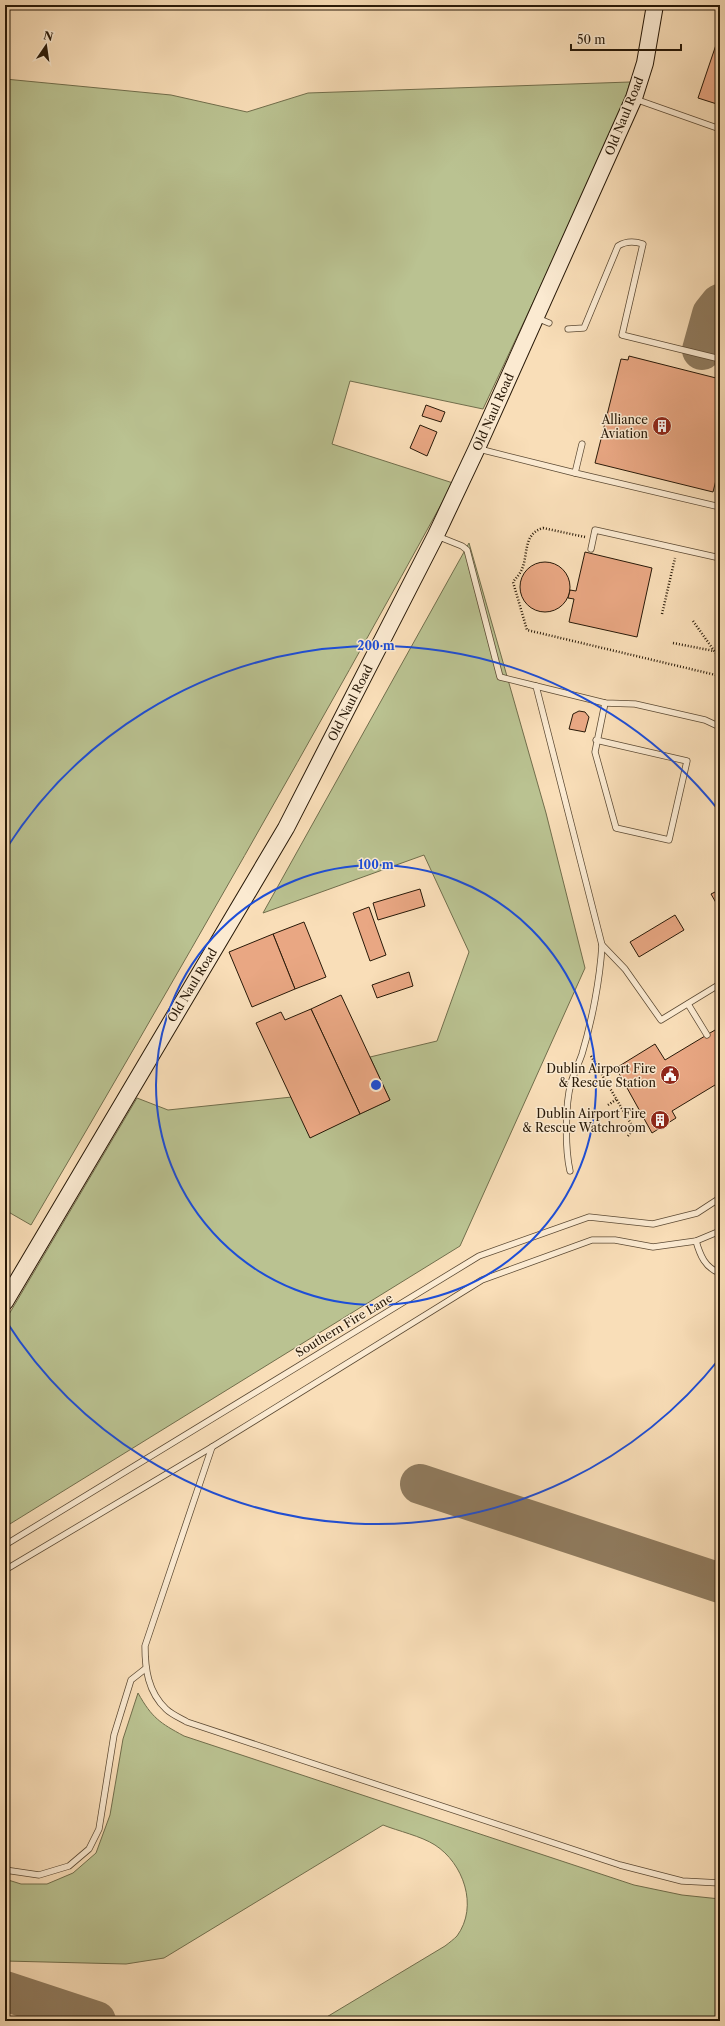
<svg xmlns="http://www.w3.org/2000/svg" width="725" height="2026" viewBox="0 0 725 2026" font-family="'Libre Caslon Text',serif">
<rect width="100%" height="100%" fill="#f9deb8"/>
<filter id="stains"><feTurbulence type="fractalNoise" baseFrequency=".005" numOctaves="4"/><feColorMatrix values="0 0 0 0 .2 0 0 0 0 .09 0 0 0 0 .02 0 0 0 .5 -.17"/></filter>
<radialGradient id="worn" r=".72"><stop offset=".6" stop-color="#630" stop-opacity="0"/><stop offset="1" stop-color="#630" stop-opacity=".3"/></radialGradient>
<g fill="#bac291" stroke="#716e4c">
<path d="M5 79 171 95 247 112 308 93 630 82 620 117 483 409 350 381 332 444 453 483C316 732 175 980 31 1225L5 1210Z"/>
<polygon points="469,543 546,813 585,968 460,1246 5,1527 5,1321 137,1098 168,1110 292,1097 310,1137 390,1100 370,1057 437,1041 469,952 424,855 263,913"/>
<path d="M138 1693C152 1718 160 1723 184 1736L634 1885 682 1895 720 1899V2021H320L445 1946C449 1943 454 1939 457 1936 479 1906 463 1863 435 1845 421 1836 398 1831 383 1825L164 1958 126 1964 5 1961V1879L21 1884H47L73 1873 96 1853 110 1815 123 1739Z"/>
</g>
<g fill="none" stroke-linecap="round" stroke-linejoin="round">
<g stroke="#907c60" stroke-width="40">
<polyline points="702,350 712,314 720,304"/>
<polyline points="420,1484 720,1583"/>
<polyline points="5,1991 96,2021"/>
</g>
</g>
<g fill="#e9a783" stroke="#281908">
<polygon points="720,33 720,105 698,98"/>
<polygon points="629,356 720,379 720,464 713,492 595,463 621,359 628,360"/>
<polygon points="426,405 445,412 441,422 422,416"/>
<polygon points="420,425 437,432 427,456 410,448"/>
<polygon points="585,552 652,568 637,637 569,622 574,599 568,598 570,590 576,591"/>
<circle cx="545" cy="587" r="25"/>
<polygon points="579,711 585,712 589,717 585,732 569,729 573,714"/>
<polygon points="420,889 425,906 378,920 373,903"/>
<polygon points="715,892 720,899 719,908 711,894"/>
<polygon points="369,907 386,955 370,961 353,913"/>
<polygon points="675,915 684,930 639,957 630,942"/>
<polygon points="304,922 326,977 295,989 273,934"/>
<polygon points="273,934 295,989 252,1007 229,952"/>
<polygon points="409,972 413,986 377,998 372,985"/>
<polygon points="341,995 390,1100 360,1114 311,1009"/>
<polygon points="311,1009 360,1114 310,1138 256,1023 281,1012 285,1020"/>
<polygon points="720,1027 720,1082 672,1111 676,1118 652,1133 616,1068 655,1044 665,1060"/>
<circle cx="660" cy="1121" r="8"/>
</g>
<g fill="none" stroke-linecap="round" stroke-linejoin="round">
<defs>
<g id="lane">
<polyline points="635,99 720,129"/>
<polyline points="537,318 549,323"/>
<path d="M568 329 584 328 618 246C626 241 634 241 643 244L622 335 720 359"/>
<polyline points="582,444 575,473 720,507"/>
<polyline points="479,449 575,473"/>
<polyline points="437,536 462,546 467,550 500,677 536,686 602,945"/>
<polyline points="591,549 595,530 720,558"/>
<polyline points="536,686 605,703 635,704 705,720 720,727"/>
<polyline points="596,740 687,761 669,840 616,828 595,752 605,703"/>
<polyline points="688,1004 707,1035"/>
<path d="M570 1171C565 1149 565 1105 571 1083 574 1073 579 1063 582 1054 592 1021 600 979 602 945L625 969 661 1020 720 984"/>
<path d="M720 1231 696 1241 653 1247 615 1240H592L482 1280 212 1447 145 1646C145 1669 148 1692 166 1709 171 1714 180 1718 187 1722L620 1865 682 1881 720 1883"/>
<path d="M696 1241C700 1255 705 1268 720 1273"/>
<polyline points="5,1545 479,1256 589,1217 653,1224 697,1213 720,1198"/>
<polyline points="5,1570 212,1447"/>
<polyline points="5,1870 39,1875 69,1866 89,1849 99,1829 114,1735 131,1680 145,1669"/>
</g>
<polyline id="secondary" points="5,1302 286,828 436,535 477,448 634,98 645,63 655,5"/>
</defs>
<use href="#lane" stroke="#5c4a34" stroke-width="7"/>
<use href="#secondary" stroke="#281908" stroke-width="18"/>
<g stroke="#281908" stroke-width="2.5" stroke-dasharray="1 2" stroke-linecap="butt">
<path d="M585 537 543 528C522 534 529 556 521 571 519 575 516 578 513 582L527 630 720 676"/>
<polyline points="662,614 675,558"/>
<polyline points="693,621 720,659"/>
<polyline points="673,643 714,651"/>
<polyline points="591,1056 634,1129 627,1137"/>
<polyline points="608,1105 617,1099"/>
</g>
<use href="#lane" stroke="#fbead1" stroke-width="5.5"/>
<use href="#secondary" stroke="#fbead1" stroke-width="16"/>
</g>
<g fill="none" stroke="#1d4ed8" stroke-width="2">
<circle cx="376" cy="1085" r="220"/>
<path d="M720 1358A439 439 0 0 1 6 1321M6 849A439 439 0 0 1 720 812"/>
</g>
<defs>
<symbol id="building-disc" viewBox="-11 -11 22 22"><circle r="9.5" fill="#8f2418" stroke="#fbead1"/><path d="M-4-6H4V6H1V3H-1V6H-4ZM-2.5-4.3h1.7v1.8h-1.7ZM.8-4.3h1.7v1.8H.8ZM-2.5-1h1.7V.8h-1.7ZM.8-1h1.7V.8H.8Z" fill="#fff"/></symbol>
<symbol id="civic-disc" viewBox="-11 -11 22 22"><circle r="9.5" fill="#8f2418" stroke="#fbead1"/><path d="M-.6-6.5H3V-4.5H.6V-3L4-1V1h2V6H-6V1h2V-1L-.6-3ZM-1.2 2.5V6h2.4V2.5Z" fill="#fff"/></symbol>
</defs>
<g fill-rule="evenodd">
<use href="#building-disc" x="651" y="415" width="22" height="22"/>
<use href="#civic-disc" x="659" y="1064" width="22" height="22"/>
<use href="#building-disc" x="649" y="1109" width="22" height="22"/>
</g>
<g text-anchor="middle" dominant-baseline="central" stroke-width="3" stroke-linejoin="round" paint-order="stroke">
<g font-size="12" fill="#281908" stroke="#fbead1">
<text transform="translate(624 116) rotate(-68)">Old Naul Road</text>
<text transform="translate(493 412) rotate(-66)">Old Naul Road</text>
<text transform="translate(350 703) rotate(-63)">Old Naul Road</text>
<text transform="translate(192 985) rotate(-59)">Old Naul Road</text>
<text transform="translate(344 1325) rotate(-31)">Southern Fire Lane</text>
</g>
<g font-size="12" fill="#281908" stroke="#fbead1" text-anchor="end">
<text x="648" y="419">Alliance<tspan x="648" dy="14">Aviation</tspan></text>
<text x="656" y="1068">Dublin Airport Fire<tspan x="656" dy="14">&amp; Rescue Station</tspan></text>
<text x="646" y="1113">Dublin Airport Fire<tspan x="646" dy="14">&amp; Rescue Watchroom</tspan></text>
</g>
</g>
<circle cx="376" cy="1085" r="6" fill="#1d4ed8" stroke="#fbead1" stroke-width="2"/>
<g font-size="12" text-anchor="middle" font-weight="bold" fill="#1d4ed8" stroke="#fbead1" stroke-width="3" stroke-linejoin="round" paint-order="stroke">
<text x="376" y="650">200 m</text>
<text x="376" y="869">100 m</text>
</g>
<rect width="725" height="2026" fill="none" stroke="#f9deb8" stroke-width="20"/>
<rect x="6" y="6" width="713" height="2014" fill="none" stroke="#281908" stroke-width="2"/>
<rect x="10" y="10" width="705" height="2006" fill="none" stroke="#281908"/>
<g transform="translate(46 46) rotate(13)" stroke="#fbead1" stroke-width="3" paint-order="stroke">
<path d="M0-3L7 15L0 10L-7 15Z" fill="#281908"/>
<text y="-6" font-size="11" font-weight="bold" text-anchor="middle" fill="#281908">N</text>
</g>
<path d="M571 44v6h110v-6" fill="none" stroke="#281908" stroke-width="2"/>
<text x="577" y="44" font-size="12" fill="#281908" stroke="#fbead1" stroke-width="3" paint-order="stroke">50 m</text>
<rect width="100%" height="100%" filter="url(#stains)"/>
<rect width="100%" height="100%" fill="url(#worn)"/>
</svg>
